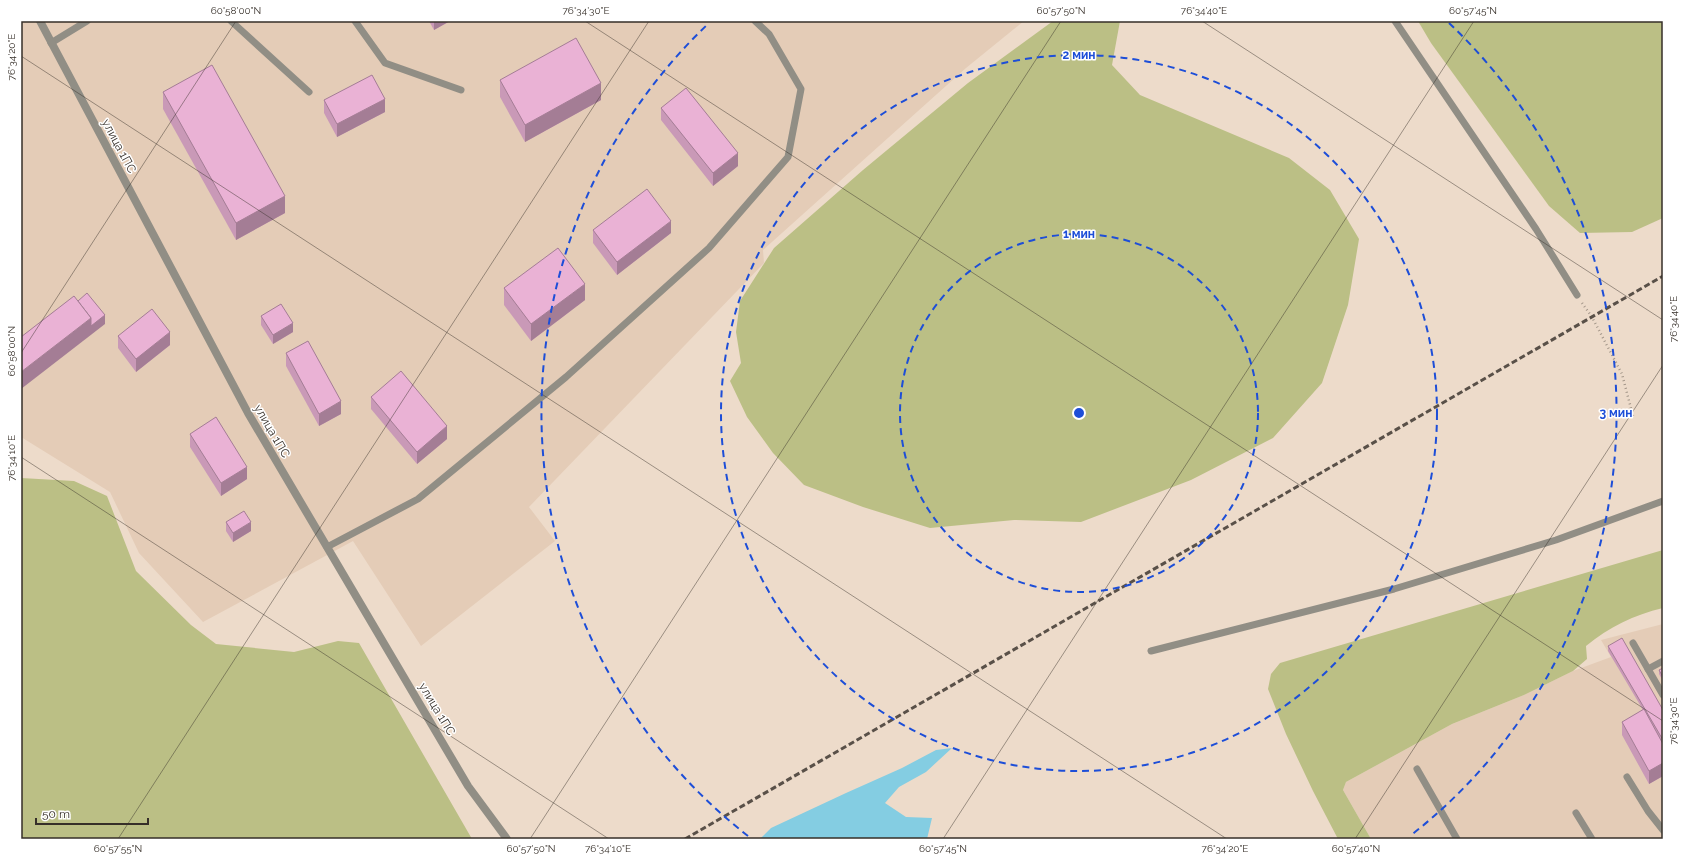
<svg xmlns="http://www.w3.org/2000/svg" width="1684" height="860" viewBox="0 0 1684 860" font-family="Raleway,sans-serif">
<rect width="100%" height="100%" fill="#eddbca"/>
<g fill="#e4ccb7">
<polygon points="21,21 1024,21 966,68 763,250 764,263 529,507 555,541 421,646 353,541 203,622 139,553 110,492 21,437"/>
<polygon points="1663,624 1663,839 1371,839 1343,790 1346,782 1452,724 1524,695 1573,671 1611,657 1601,640"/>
</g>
<g fill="#bbbf85">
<polygon points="1053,21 1120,21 1112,65 1140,95 1289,158 1330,190 1359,239 1348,305 1322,383 1273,438 1191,480 1081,522 1014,520 930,528 863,507 804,485 773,453 747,417 730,381 741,363 736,332 740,301 774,248 863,170 968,83"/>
<polygon points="1418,21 1663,21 1663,218 1632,232 1580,233 1549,206 1431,43"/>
<polygon points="21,478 74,481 107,496 136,571 191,625 216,644 294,652 338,641 359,643 472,839 21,839"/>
<path d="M1663 550V608C1634 615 1609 627 1586 646L1587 659 1573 671 1524 695 1452 724 1346 782 1343 790 1371 839H1338L1313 791 1286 734 1268 689 1271 674 1280 663Z"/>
</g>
<polygon fill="#84cde2" points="952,748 926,772 899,787 885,803 906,817 932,818 927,839 760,839 771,828 846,793 902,768 936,750"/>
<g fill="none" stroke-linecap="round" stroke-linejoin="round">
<polyline stroke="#a4978a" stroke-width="2.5" stroke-dasharray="1 3" stroke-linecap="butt" points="1582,303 1592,317 1622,374 1633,416"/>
<g stroke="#918e85" stroke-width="7">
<polyline points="231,21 309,92"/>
<polyline points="355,21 385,63 461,90"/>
<polyline points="1395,21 1536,229 1577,295"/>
<polyline points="51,43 87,21"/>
<polyline points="327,547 418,499 566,377 709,248 788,157 801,89 769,34 755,21"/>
<polyline points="1633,643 1663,695"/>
<polyline points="1151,651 1394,589 1556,540 1663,501"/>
<polyline points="1648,669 1663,661"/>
<polyline points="1417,769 1457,839"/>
<polyline points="1627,777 1648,811 1663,830"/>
<polyline points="1576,813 1592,839"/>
</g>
<polyline stroke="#918e85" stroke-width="8" points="40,21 248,413 468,786 507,839"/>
<polyline stroke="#595048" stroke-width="3" stroke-dasharray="6 3" stroke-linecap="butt" points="685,839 1663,276"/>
</g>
<g fill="#c999b7">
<polygon points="429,21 450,21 434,30"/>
<polygon points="500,80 601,100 525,142 500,97"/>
<polygon points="163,92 285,213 236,240 163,109"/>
<polygon points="324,100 385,112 337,137 324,113"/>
<polygon points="661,108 738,166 713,186 661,120"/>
<polygon points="593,230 671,233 617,275 593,243"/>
<polygon points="504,288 585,300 531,341 504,305"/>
<polygon points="261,316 293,332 273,344 261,325"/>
<polygon points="118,336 170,345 136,372 118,348"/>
<polygon points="286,353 341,414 319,426 286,366"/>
<polygon points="371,397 447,439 417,464 371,409"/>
<polygon points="190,434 247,479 221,496 190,447"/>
<polygon points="226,522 251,531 233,542 226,531"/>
<polygon points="1608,646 1663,710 1663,776 1649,784 1622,735 1622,722 1643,710 1608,651"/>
<polygon points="1663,668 1663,681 1659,674 1659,670"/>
</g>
<g fill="#a47d95">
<polygon points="434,21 450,21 434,30"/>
<polygon points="601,83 601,100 525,142 525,125"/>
<polygon points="385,99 385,112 337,137 337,124"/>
<polygon points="738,153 738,166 713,186 713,173"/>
<polygon points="285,196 285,213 236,240 236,223"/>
<polygon points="671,221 671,233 617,275 617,262"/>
<polygon points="585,284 585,300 531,341 531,324"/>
<polygon points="105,315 105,324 21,389 21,372 91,318"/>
<polygon points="293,323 293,332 273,344 273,335"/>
<polygon points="170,332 170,345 136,372 136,359"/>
<polygon points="341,401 341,414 319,426 319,414"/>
<polygon points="447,426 447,439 417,464 417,452"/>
<polygon points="247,467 247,479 221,496 221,483"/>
<polygon points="251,522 251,531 233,542 233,533"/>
<polygon points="1663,763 1663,776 1649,784 1649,771"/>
</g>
<g fill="#eab2d5" stroke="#a47d95">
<polygon points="576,38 601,83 525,125 500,80"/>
<polygon points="212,65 285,196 236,223 163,92"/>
<polygon points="372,75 385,99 337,124 324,100"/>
<polygon points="686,88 738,153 713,173 661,108"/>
<polygon points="647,189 671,221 617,262 593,230"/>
<polygon points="558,248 585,284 531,324 504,288"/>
<polygon points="87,293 105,315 91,326 91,318 78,301"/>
<polygon points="74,296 91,318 21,372 21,337"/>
<polygon points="281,304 293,323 273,335 261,316"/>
<polygon points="152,309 170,332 136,359 118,336"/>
<polygon points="308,341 341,401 319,414 286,353"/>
<polygon points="401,371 447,426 417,452 371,397"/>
<polygon points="216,417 247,467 221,483 190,434"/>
<polygon points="244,511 251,522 233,533 226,522"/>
<polygon points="1622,638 1663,710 1663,740 1608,646"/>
<polygon points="1663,668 1663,677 1659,670"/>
<polygon points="1644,709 1663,744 1663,763 1649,771 1622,722"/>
</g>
<path fill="none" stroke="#362f29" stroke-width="1" stroke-opacity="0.45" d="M585 21 1663 721M1202 21 1663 320M21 56 1227 839M21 353 236 21M21 457 609 839M118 839 649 21M530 839 1061 21M943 839 1474 21M1355 839 1663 365"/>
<g fill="none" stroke="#1d4ed8" stroke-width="2" stroke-dasharray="7 5">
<circle cx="1079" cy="413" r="179"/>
<circle cx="1079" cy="413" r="358"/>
<path d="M748 836A537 537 0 0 1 709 23M1449 23A537 537 0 0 1 1410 836"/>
</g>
<g text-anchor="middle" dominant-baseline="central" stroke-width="3" stroke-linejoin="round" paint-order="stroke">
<g font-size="12" fill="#362f29" stroke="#fff">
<text transform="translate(119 146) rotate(62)">улица 1ПС</text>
<text transform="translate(272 431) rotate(60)">улица 1ПС</text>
<text transform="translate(437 709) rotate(59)">улица 1ПС</text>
</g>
</g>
<circle cx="1079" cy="413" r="6" fill="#1d4ed8" stroke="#fff" stroke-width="2"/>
<g font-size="12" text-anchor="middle" font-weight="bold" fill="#1d4ed8" stroke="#fff" stroke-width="3" stroke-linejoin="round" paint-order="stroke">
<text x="1079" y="59">2 мин</text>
<text x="1079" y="238">1 мин</text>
<text x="1616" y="417">3 мин</text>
</g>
<rect width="1684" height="860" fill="none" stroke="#ffffff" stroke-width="44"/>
<path d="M36 818v6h112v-6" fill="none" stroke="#362f29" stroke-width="2"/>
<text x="42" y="818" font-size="12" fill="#362f29" stroke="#ffffff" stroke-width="3" paint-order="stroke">50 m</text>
<rect x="22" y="22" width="1640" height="816" fill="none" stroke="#362f29" stroke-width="1.5"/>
<g font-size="10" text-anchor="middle" fill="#362f29">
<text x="236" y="14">60°58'00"N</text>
<text x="586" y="14">76°34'30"E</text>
<text x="1061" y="14">60°57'50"N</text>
<text x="1204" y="14">76°34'40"E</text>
<text x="1473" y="14">60°57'45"N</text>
<text transform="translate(11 57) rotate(-90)" y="4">76°34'20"E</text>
<text transform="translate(1673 319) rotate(-90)" y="4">76°34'40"E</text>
<text transform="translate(11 351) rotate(-90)" y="4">60°58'00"N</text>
<text transform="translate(11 458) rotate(-90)" y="4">76°34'10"E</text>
<text transform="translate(1673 721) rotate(-90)" y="4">76°34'30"E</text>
<text x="118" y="852">60°57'55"N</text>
<text x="531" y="852">60°57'50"N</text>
<text x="608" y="852">76°34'10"E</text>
<text x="943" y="852">60°57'45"N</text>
<text x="1225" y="852">76°34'20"E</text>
<text x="1356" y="852">60°57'40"N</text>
</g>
</svg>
